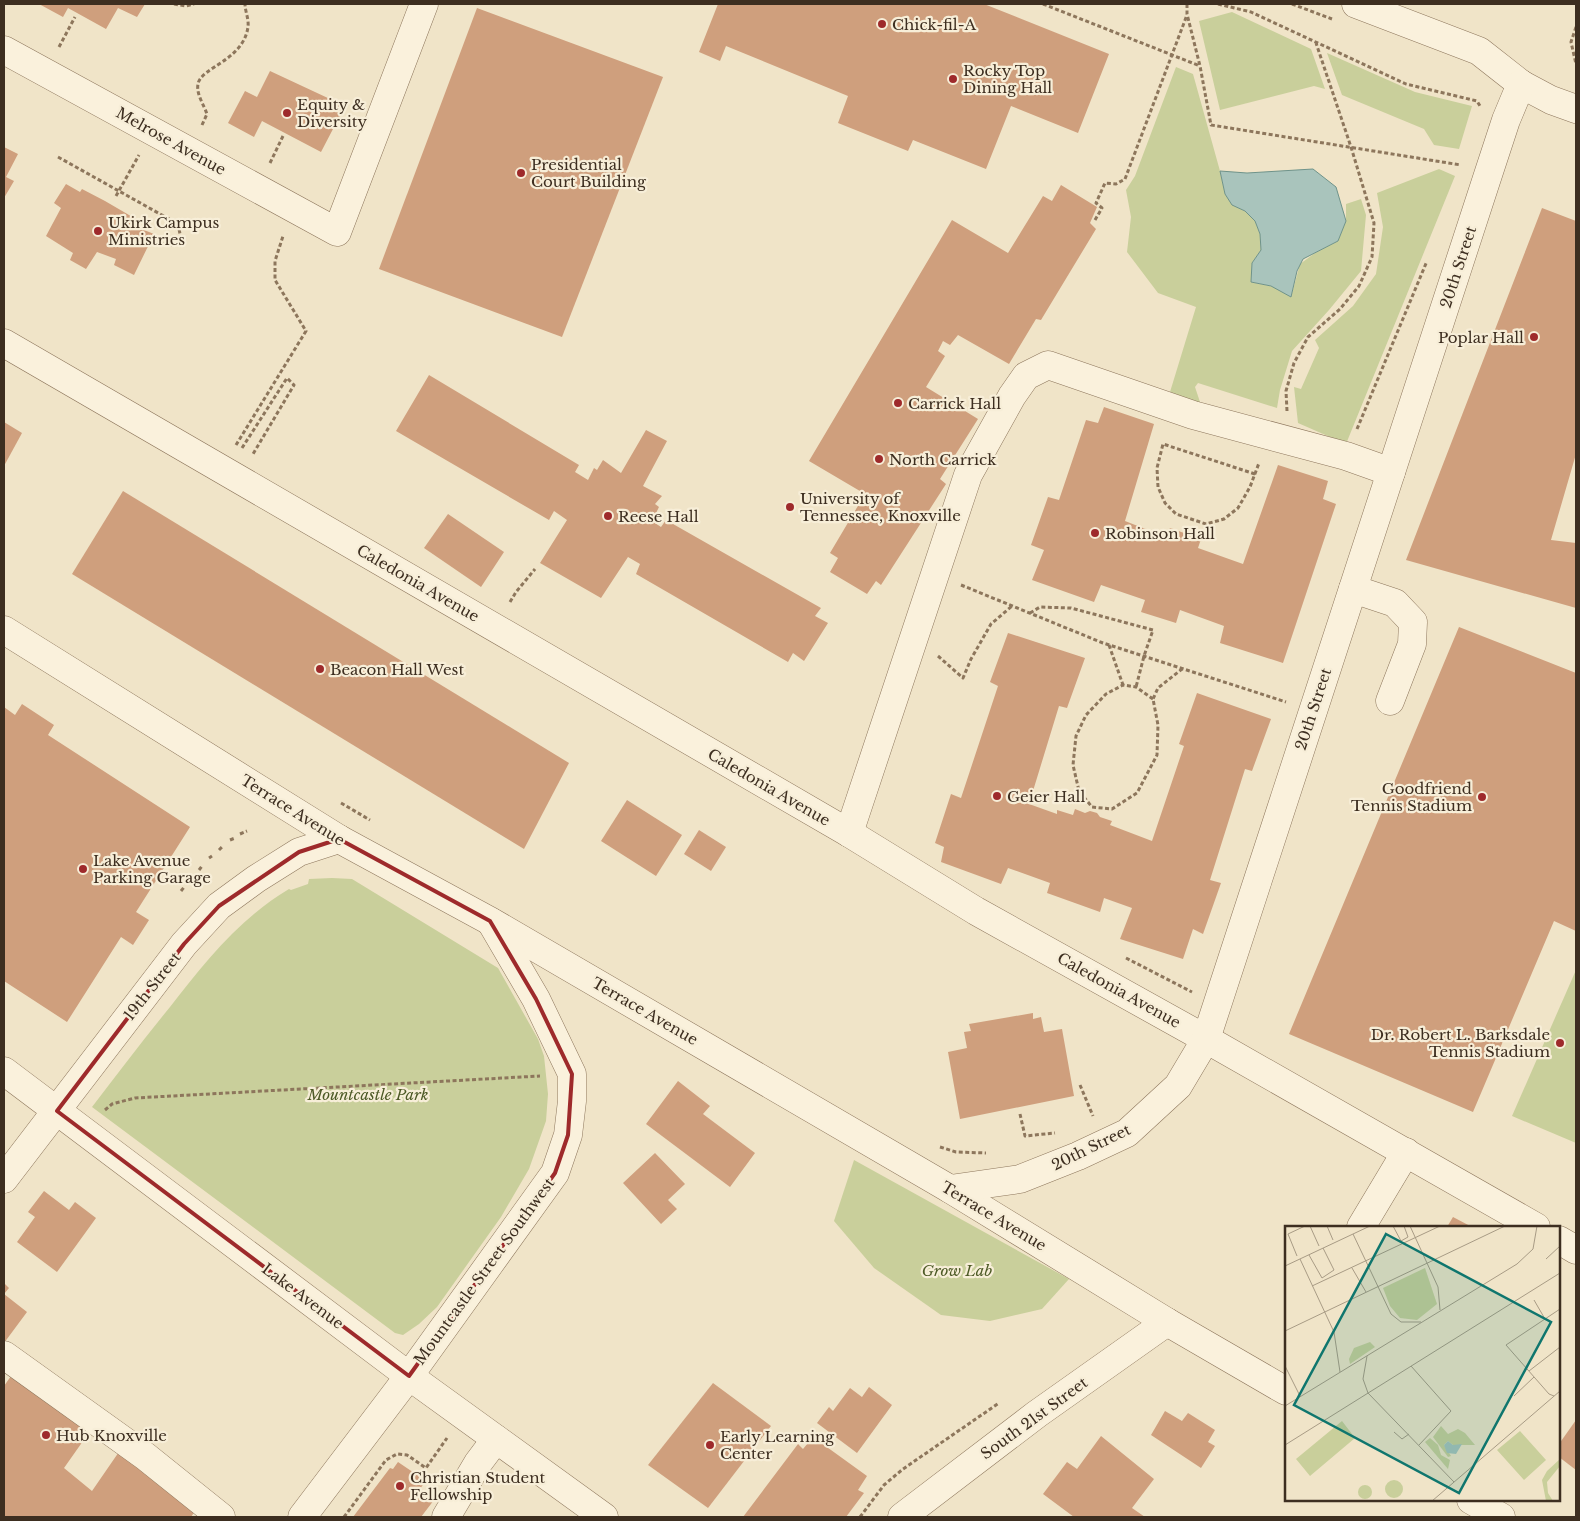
<svg xmlns="http://www.w3.org/2000/svg" width="1580" height="1521" viewBox="0 0 1580 1521" font-family="'Libre Baskerville',serif">
<rect width="100%" height="100%" fill="#f0e4c8"/>
<g fill="#c9cf9b">
<polygon points="1232,12 1311,49 1325,89 1314,86 1220,110 1199,21"/>
<polygon points="1327,53 1415,92 1472,106 1459,149 1434,145 1424,129 1342,95"/>
<polygon points="1176,67 1193,74 1220,171 1225,194 1237,207 1245,211 1255,221 1260,234 1261,250 1252,263 1251,282 1275,287 1291,297 1300,264 1315,253 1338,241 1346,221 1346,204 1361,199 1366,215 1361,271 1329,310 1292,351 1280,390 1277,408 1198,383 1195,387 1200,402 1194,406 1170,392 1196,307 1158,293 1127,252 1131,217 1126,190 1135,176"/>
<polygon points="1439,169 1455,176 1346,444 1298,423 1294,387 1301,389 1319,348 1315,340 1353,306 1376,274 1383,227 1377,193"/>
<path d="M332 878 352 879 498 968 538 1039 544 1056 548 1094 546 1121 529 1169 501 1217 437 1307 419 1324 403 1335 395 1333 92 1107C118 1073 143 1040 170 1007 204 963 240 918 289 889L291 890 308 884 309 879Z"/>
<polygon points="1576,970 1576,1143 1512,1116"/>
<polygon points="854,1160 1069,1279 1042,1309 990,1321 941,1315 874,1268 834,1221"/>
</g>
<polygon fill="#a9c4bc" stroke="#6f938a" points="1313,169 1336,187 1346,221 1338,241 1303,259 1297,271 1291,297 1271,286 1251,282 1252,263 1261,250 1260,234 1255,221 1245,211 1232,205 1225,194 1220,171 1247,173"/>
<g fill="#cf9f7d">
<polygon points="39,4 145,4 137,17 118,8 106,29 68,8 63,17"/>
<polygon points="718,4 984,4 1109,54 1078,133 1011,106 986,169 913,140 908,151 838,123 848,96 726,46 720,61 699,52"/>
<polygon points="477,8 663,77 562,337 379,269"/>
<polygon points="270,71 345,106 321,152 262,121 254,137 228,123 245,91 257,97"/>
<polygon points="4,147 18,154 6,177 14,181 4,198"/>
<polygon points="66,184 80,192 82,189 105,201 141,222 139,228 154,234 134,275 114,265 116,259 97,252 86,269 70,260 73,253 46,236 61,208 54,203"/>
<polygon points="1061,185 1097,207 1090,223 1096,229 1041,320 1036,319 1009,364 958,335 950,345 943,341 938,351 945,356 926,387 978,419 940,479 946,484 881,585 876,581 867,594 830,572 838,558 830,553 865,494 809,461 952,220 1008,253 1043,196 1052,201"/>
<polygon points="1542,208 1576,221 1576,454 1551,540 1576,543 1576,608 1406,560"/>
<polygon points="429,375 579,465 575,472 588,480 594,468 597,470 603,460 621,473 646,430 667,441 643,486 662,496 655,504 659,507 652,521 661,527 666,520 821,608 815,616 828,623 804,661 793,653 788,662 636,574 640,564 628,557 601,598 540,563 567,520 554,511 549,520 396,431"/>
<polygon points="1104,407 1154,424 1125,521 1166,537 1170,528 1201,539 1198,548 1243,564 1278,465 1328,481 1323,499 1336,504 1283,663 1220,643 1224,626 1180,610 1176,623 1141,612 1145,600 1101,585 1094,602 1032,580 1044,550 1031,545 1048,497 1059,500 1086,420 1098,423"/>
<polygon points="4,422 22,433 4,466"/>
<polygon points="123,491 569,763 524,849 72,574"/>
<polygon points="448,514 504,552 481,587 424,548"/>
<polygon points="1459,627 1576,673 1576,931 1554,921 1473,1112 1289,1034"/>
<polygon points="1008,633 1085,658 1067,708 1059,706 1029,804 1057,814 1057,810 1073,815 1075,809 1085,813 1090,811 1097,813 1100,817 1112,821 1110,825 1152,841 1184,746 1179,744 1197,693 1271,719 1252,771 1245,769 1210,880 1221,883 1203,934 1193,929 1183,959 1120,939 1132,908 1104,898 1100,912 1047,893 1050,883 1008,868 1001,884 941,862 944,847 935,843 951,794 961,798 998,686 990,682"/>
<polygon points="22,704 54,725 48,735 190,827 136,912 149,920 133,945 121,937 67,1022 4,981 4,707 15,715"/>
<polygon points="627,800 682,835 656,876 601,841"/>
<polygon points="699,830 726,847 711,871 684,854"/>
<polygon points="1033,1013 1033,1019 1041,1017 1044,1032 1062,1029 1074,1096 960,1119 948,1052 967,1048 964,1032 971,1031 969,1024"/>
<polygon points="678,1081 710,1106 703,1114 755,1153 730,1187 646,1124"/>
<polygon points="655,1153 685,1184 668,1200 677,1209 661,1224 623,1183"/>
<polygon points="44,1191 69,1210 75,1202 96,1218 57,1272 17,1242 35,1217 28,1212"/>
<polygon points="1453,1217 1472,1227 1447,1227"/>
<polygon points="4,1283 9,1288 4,1294 27,1312 4,1343"/>
<polygon points="16,1369 95,1424 64,1468 92,1491 123,1446 199,1505 191,1517 4,1517 4,1386"/>
<polygon points="713,1383 771,1426 708,1508 648,1465"/>
<polygon points="869,1387 892,1405 857,1453 817,1423 829,1407 833,1411 850,1388 862,1397"/>
<polygon points="1165,1411 1182,1421 1188,1413 1215,1430 1208,1442 1215,1446 1201,1468 1151,1435"/>
<polygon points="1576,1420 1576,1470 1559,1457 1559,1444"/>
<polygon points="1101,1436 1154,1479 1132,1508 1145,1517 1074,1517 1043,1494 1067,1462 1077,1469"/>
<polygon points="813,1437 867,1476 858,1490 864,1493 846,1517 743,1517 798,1444 803,1449"/>
<polygon points="398,1462 426,1481 419,1490 434,1500 421,1517 353,1517 390,1468 393,1469"/>
</g>
<g fill="none" stroke-linecap="round" stroke-linejoin="round">
<defs>
<g id="minor">
<polyline points="1356,4 1479,51 1521,84 1551,100 1576,109"/>
<polyline points="4,50 337,232 424,4"/>
<polyline points="4,343 849,833 976,911 1206,1039 1536,1227"/>
<polyline points="1353,589 1395,603 1413,622 1412,644 1390,701"/>
<polyline points="4,630 339,839 490,921 950,1189 1167,1322 1286,1391"/>
<polyline points="849,833 968,475 1012,396 1026,376 1048,365 1193,415 1346,456 1391,472"/>
<polyline points="4,1071 409,1376 604,1517"/>
<polyline points="4,1179 184,944 219,906 256,879 299,852 339,839"/>
<polyline points="950,1189 1020,1179 1078,1156 1127,1133 1178,1086 1206,1039 1486,181 1506,120 1521,84"/>
<polyline points="1361,1227 1406,1152"/>
<polyline points="1559,1240 1576,1250"/>
<polyline points="4,1355 145,1456 221,1517"/>
<polyline points="1471,1500 1501,1517"/>
<polyline points="302,1517 409,1376 555,1173 568,1135 572,1101 572,1074 536,999 491,922"/>
<polyline points="446,1517 478,1463 496,1439"/>
<polyline points="902,1517 1037,1414 1167,1322"/>
</g>
</defs>
<use href="#minor" stroke="#8d765c" stroke-width="29"/>
<g stroke="#8d765c" stroke-width="3" stroke-dasharray="4 2.5" stroke-linecap="butt">
<polyline points="174,4 186,6 194,4"/>
<polyline points="1043,4 1200,66"/>
<polyline points="1187,4 1187,14 1200,66 1211,125 1461,165"/>
<polyline points="1218,4 1251,12 1406,84 1477,101 1480,106"/>
<polyline points="1292,4 1332,19"/>
<polyline points="1576,27 1571,42 1576,64"/>
<polyline points="59,47 75,17"/>
<path d="M202 125 207 114C204 105 196 94 198 84 201 67 243 61 248 27 249 19 245 11 245 4"/>
<path d="M58 157 178 224 181 239C171 248 168 246 155 241"/>
<polyline points="270,163 283,136"/>
<polyline points="116,196 139,155"/>
<polyline points="1095,220 1102,208 1096,203 1105,183 1116,184 1125,179 1187,15"/>
<polyline points="1287,411 1286,391 1294,363 1308,337 1340,309 1359,286 1372,257 1374,223 1351,147 1316,43"/>
<polyline points="1357,429 1427,261"/>
<polyline points="236,445 306,331 275,280 275,261 283,236"/>
<polyline points="242,448 287,378 294,385 253,454"/>
<polyline points="1255,474 1163,444 1157,468 1158,487 1165,503 1176,514 1206,524 1224,519 1238,508 1250,487 1259,463"/>
<polyline points="961,585 1103,643 1286,702"/>
<polyline points="510,602 516,592 535,569"/>
<polyline points="1030,613 1040,607 1071,608 1153,630 1144,656 1136,687"/>
<polyline points="1109,645 1123,685"/>
<polyline points="938,656 963,678 971,659 991,624 1012,606"/>
<polyline points="1153,699 1136,687 1123,685 1106,694 1086,715 1076,736 1073,765 1079,791 1092,807 1112,809 1137,793 1157,755 1158,725 1153,699 1158,688 1182,669"/>
<polyline points="341,803 370,820"/>
<polyline points="240,834 247,831"/>
<polyline points="230,840 235,838"/>
<polyline points="219,850 223,846"/>
<polyline points="209,858 212,856"/>
<polyline points="199,870 202,866"/>
<polyline points="191,880 193,877"/>
<polyline points="181,891 185,886"/>
<polyline points="1126,958 1192,992"/>
<polyline points="1080,1085 1093,1116"/>
<polyline points="105,1110 112,1104 135,1098 540,1076"/>
<polyline points="1020,1114 1025,1136 1055,1133"/>
<polyline points="940,1147 956,1152 986,1153"/>
<polyline points="344,1517 386,1460 397,1454 407,1455 426,1468 447,1438"/>
<polyline points="860,1517 884,1485 903,1469 999,1403"/>
</g>
<use href="#minor" stroke="#faf1dc" stroke-width="28"/>
</g>
<path fill="none" stroke="#9e2a2b" stroke-width="4" stroke-linejoin="round" d="M339 839 490 921 536 999 572 1074 568 1135 555 1173 409 1376 57 1111 184 944 219 906 299 852Z"/>
<g fill="#9e2a2b" stroke="#f7eed8" stroke-width="2">
<circle cx="882" cy="24" r="5"/>
<circle cx="953" cy="79" r="5"/>
<circle cx="287" cy="113" r="5"/>
<circle cx="521" cy="173" r="5"/>
<circle cx="98" cy="231" r="5"/>
<circle cx="1534" cy="337" r="5"/>
<circle cx="898" cy="403" r="5"/>
<circle cx="879" cy="459" r="5"/>
<circle cx="790" cy="507" r="5"/>
<circle cx="608" cy="516" r="5"/>
<circle cx="1095" cy="533" r="5"/>
<circle cx="320" cy="669" r="5"/>
<circle cx="997" cy="796" r="5"/>
<circle cx="1482" cy="797" r="5"/>
<circle cx="83" cy="869" r="5"/>
<circle cx="1560" cy="1043" r="5"/>
<circle cx="46" cy="1435" r="5"/>
<circle cx="710" cy="1445" r="5"/>
<circle cx="400" cy="1486" r="5"/>
</g>
<g text-anchor="middle" dominant-baseline="central" stroke-width="4.5" stroke-linejoin="round" paint-order="stroke">
<g font-size="15" fill="#3d2e20" stroke="#f7eed8" text-anchor="start">
<text x="892" y="24">Chick-fil-A</text>
<text x="963" y="70">Rocky Top<tspan x="963" dy="17">Dining Hall</tspan></text>
<text x="297" y="104">Equity &amp;<tspan x="297" dy="17">Diversity</tspan></text>
<text x="531" y="164">Presidential<tspan x="531" dy="17">Court Building</tspan></text>
<text x="108" y="222">Ukirk Campus<tspan x="108" dy="17">Ministries</tspan></text>
<text x="1524" y="337" text-anchor="end">Poplar Hall</text>
<text x="908" y="403">Carrick Hall</text>
<text x="889" y="459">North Carrick</text>
<text x="800" y="498">University of<tspan x="800" dy="17">Tennessee, Knoxville</tspan></text>
<text x="618" y="516">Reese Hall</text>
<text x="1105" y="533">Robinson Hall</text>
<text x="330" y="669">Beacon Hall West</text>
<text x="1472" y="788" text-anchor="end">Goodfriend<tspan x="1472" dy="17">Tennis Stadium</tspan></text>
<text x="1007" y="796">Geier Hall</text>
<text x="93" y="860">Lake Avenue<tspan x="93" dy="17">Parking Garage</tspan></text>
<text x="1550" y="1034" text-anchor="end">Dr. Robert L. Barksdale<tspan x="1550" dy="17">Tennis Stadium</tspan></text>
<text x="56" y="1435">Hub Knoxville</text>
<text x="720" y="1436">Early Learning<tspan x="720" dy="17">Center</tspan></text>
<text x="410" y="1477">Christian Student<tspan x="410" dy="17">Fellowship</tspan></text>
</g>
<g font-size="15" fill="#3d2e20" stroke="#f7eed8">
<text transform="translate(171 141) rotate(29)">Melrose Avenue</text>
<text transform="translate(1458 267) rotate(-72)">20th Street</text>
<text transform="translate(418 583) rotate(30)">Caledonia Avenue</text>
<text transform="translate(1313 709) rotate(-72)">20th Street</text>
<text transform="translate(769 787) rotate(30)">Caledonia Avenue</text>
<text transform="translate(293 810) rotate(32)">Terrace Avenue</text>
<text transform="translate(152 986) rotate(-52)">19th Street</text>
<text transform="translate(1119 990) rotate(29)">Caledonia Avenue</text>
<text transform="translate(645 1011) rotate(30)">Terrace Avenue</text>
<text transform="translate(1091 1147) rotate(-26)">20th Street</text>
<text transform="translate(994 1216) rotate(31)">Terrace Avenue</text>
<text transform="translate(484 1271) rotate(-54)">Mountcastle Street Southwest</text>
<text transform="translate(303 1296) rotate(37)">Lake Avenue</text>
<text transform="translate(1034 1418) rotate(-36)">South 21st Street</text>
</g>
<g font-size="15" font-style="italic" fill="#4d5a26" stroke="#f7eed8">
<text x="368" y="1094">Mountcastle Park</text>
<text x="957" y="1270">Grow Lab</text>
</g>
</g>
<g transform="translate(1285 1226)">
<rect width="275" height="275" fill="#f0e4c8"/>
<path d="M140 42 152 78 132 94 115 92 105 80 98 62ZM85 116 90 121 65 138 64 133 69 122ZM57 195 70 212 25 250 11 233ZM156 200 163 208 173 203 180 207 190 219H168L163 215 159 219 166 230 163 231 148 211ZM235 205 261 234 239 254 212 224ZM145 212 153 219 156 229 165 234 163 243 140 216ZM275 233V240L262 256 263 267 268 275H261L257 254 262 245ZM100 263a9 9 0 1 1 18 0a9 9 0 1 1-18 0ZM73 266a7 7 0 1 1 14 0a7 7 0 1 1-14 0Z" fill="#c9cf9b"/>
<path d="M163 215 168 219 177 218 171 228 162 227 159 219Z" fill="#a9c4bc"/>
<path fill="none" stroke="#a89b85" stroke-width="1" d="M25 0 34 20M42 0 48 14M108 0 116 15 123 11 119 0M125 0 153 61 155 84M68 8 106 88 116 96H136M24 29 37 52 49 44 38 22M12 30 3 8 20 0M15 33 49 106 55 146M261 33 275 20M0 40 85 0M67 42 81 66M27 60 155 0M249 74 260 93M0 105 220 0M82 130 78 153 83 167 169 256M0 140 15 170M126 140 166 185 134 219M244 145 275 121M229 170 249 151M269 170 264 168 221 119 275 83M0 180 232 38 248 23 252 0M109 206 117 213 124 208M0 219 275 47M147 275 275 165"/>
<path fill="#0f766e" fill-opacity="0.15" stroke="#0f766e" stroke-width="2.5" d="M101 8 266 96 174 267 9 179Z"/>
<rect width="275" height="275" fill="none" stroke="#3d2e20" stroke-width="2.5"/>
</g>
<rect width="1580" height="1521" fill="none" stroke="#3d2e20" stroke-width="10"/>
</svg>
